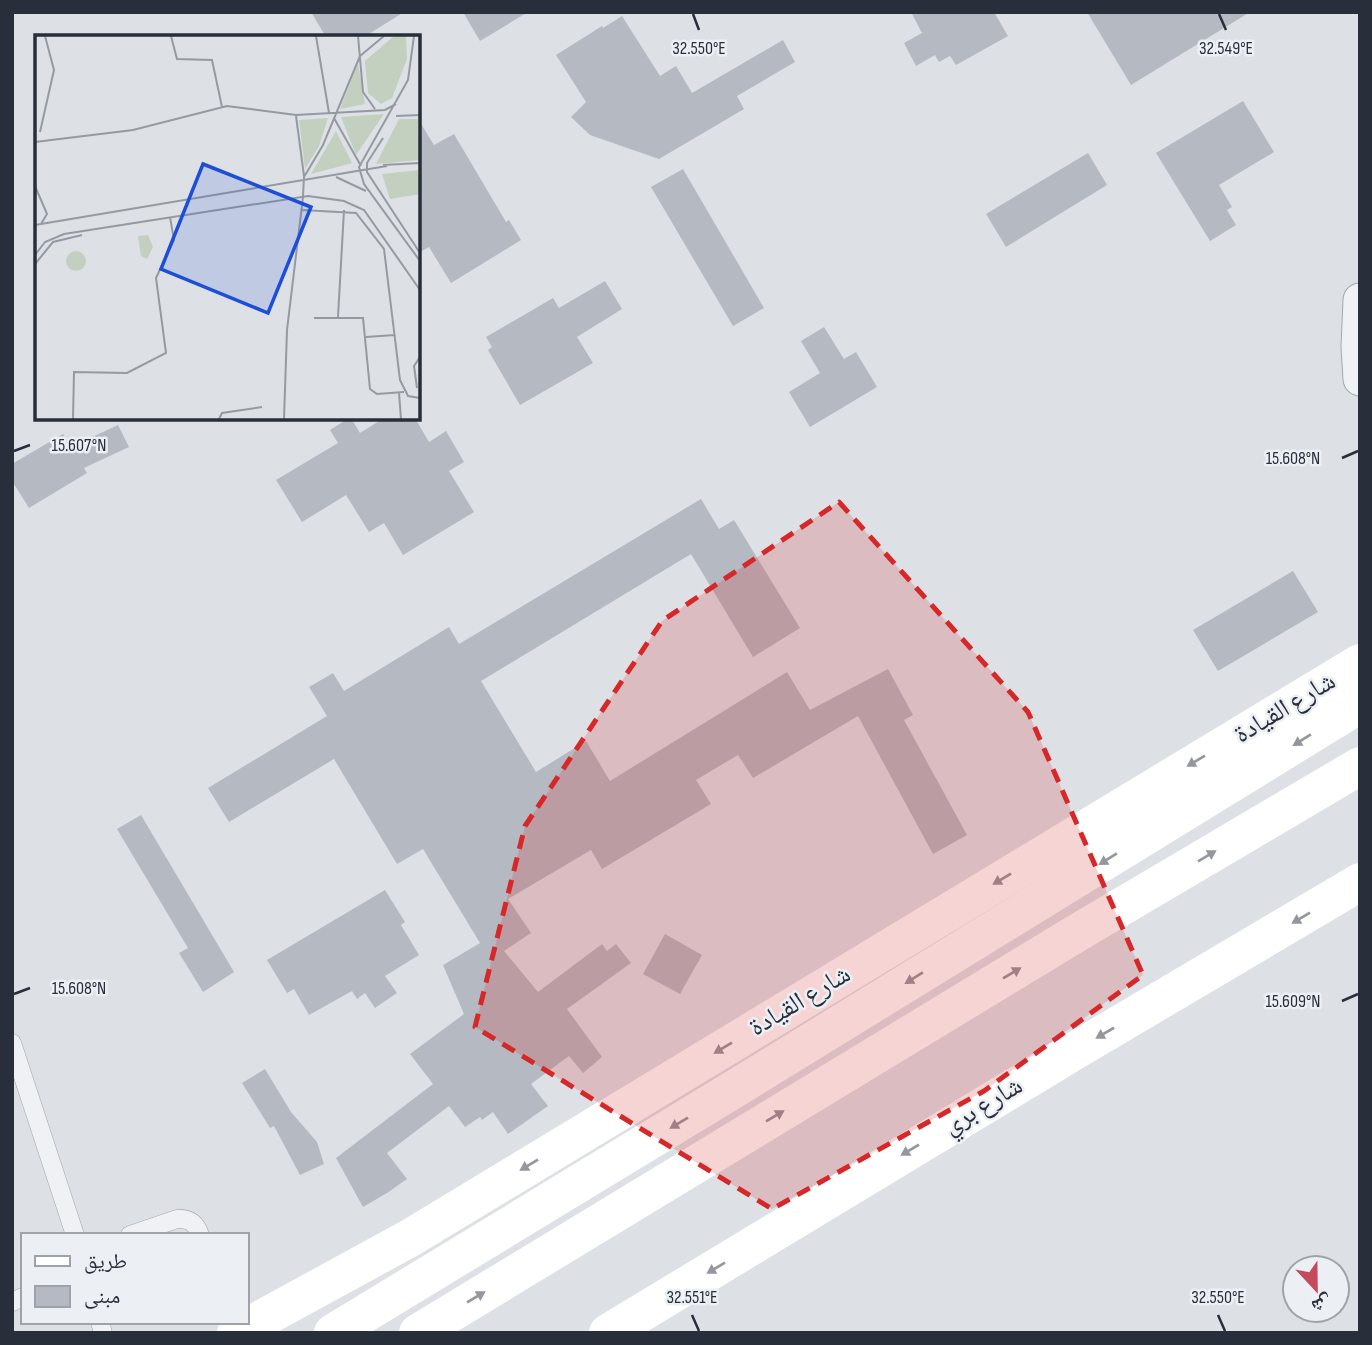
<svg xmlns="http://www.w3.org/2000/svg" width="1372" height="1345" viewBox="0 0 1372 1345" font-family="'Sofia Sans Condensed','Noto Naskh Arabic',sans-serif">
<rect width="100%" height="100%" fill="#dde1e6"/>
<g fill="#b5bac2">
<polygon points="311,12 404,12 364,37 326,37"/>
<polygon points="463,12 528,12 480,41"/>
<polygon points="911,12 994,12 1008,36 956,65 950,56 939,62 935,55 916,66 904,43 922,33"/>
<polygon points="1087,12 1250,12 1131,85"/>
<polygon points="622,16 660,76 676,66 692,93 783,40 795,62 737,96 744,109 659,159 590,135 571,117 586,102 556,55 602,26 603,28"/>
<polygon points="1243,101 1274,152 1219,185 1232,207 1227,210 1236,225 1210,241 1156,153"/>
<polygon points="418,119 434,145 454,134 506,222 509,220 521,240 451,283 429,247 418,253"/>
<polygon points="1088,153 1107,185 1006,247 986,214"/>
<polygon points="683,169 764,308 733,326 651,187"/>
<polygon points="605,281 622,309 577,337 593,363 520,405 488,350 492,347 486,337 553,298 559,308"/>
<polygon points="824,327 844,359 856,352 877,387 810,427 789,392 820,373 801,341"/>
<polygon points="349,418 351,418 360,433 384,418 415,418 429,442 446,431 464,462 449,471 474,512 403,555 384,523 369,532 346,495 302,522 276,480 338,443 330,430"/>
<polygon points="118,425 129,447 84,468 87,473 29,508 12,481 12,464 63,434 71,447"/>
<polygon points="701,499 719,529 734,520 800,628 753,657 691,554 481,681 536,772 586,741 610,781 787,672 810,710 888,669 913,715 904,720 967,835 933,854 858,716 753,778 738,755 696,780 711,804 602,869 591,850 508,899 531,933 504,951 538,992 602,944 607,951 616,944 631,963 567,1009 602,1057 583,1073 569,1056 531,1084 548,1106 508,1134 493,1112 482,1120 480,1117 465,1127 449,1106 387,1153 407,1179 387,1193 363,1207 336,1158 433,1084 410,1054 464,1014 443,965 480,943 423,849 397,864 334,759 229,822 208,788 327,716 309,687 333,673 344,691 449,627 459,644"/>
<polygon points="1293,571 1318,612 1218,671 1193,630"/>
<polygon points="141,815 234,972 203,992 179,953 188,948 117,829"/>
<polygon points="385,890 405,922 401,925 419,955 385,976 397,993 375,1008 365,993 357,999 352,991 309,1015 294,989 287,993 267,960"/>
<polygon points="665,934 702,955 680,994 643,974"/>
<polygon points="265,1069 291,1112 317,1142 324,1164 300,1175 274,1126 270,1128 242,1083"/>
</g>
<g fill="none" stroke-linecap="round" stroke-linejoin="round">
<defs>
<g id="lane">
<polyline points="12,1043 75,1235"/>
<path d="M130 1235 177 1219C189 1218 196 1223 200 1235"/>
<polyline points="12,1302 23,1297"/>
<polyline points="100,1322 103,1333"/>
</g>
<polyline id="street" points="1360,300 1358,347 1360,379"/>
</defs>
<use href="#lane" stroke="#a3a8af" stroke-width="19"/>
<use href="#street" stroke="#a3a8af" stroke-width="35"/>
<use href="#lane" stroke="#f0f1f5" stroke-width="18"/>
<use href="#street" stroke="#f0f1f5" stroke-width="33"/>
<g stroke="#fff" stroke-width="38">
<polyline points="236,1333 410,1238 1360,663"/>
<polyline points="333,1333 736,1088 1360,704"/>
<polyline points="418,1333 1077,933 1360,766"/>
<polyline points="608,1333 1076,1050 1360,882"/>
</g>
</g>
<defs><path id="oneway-solid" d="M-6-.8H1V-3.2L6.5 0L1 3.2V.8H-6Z" transform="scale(1.75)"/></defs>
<g fill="#94979d">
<use href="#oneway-solid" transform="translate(1302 740) rotate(148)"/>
<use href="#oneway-solid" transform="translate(1196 761) rotate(149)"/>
<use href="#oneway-solid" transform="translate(1207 856) rotate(-31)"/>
<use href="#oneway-solid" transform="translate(1108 859) rotate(148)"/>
<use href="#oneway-solid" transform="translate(1002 879) rotate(149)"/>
<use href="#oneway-solid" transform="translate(1301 918) rotate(149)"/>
<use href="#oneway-solid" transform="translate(1012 973) rotate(-31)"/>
<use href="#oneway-solid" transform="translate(914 978) rotate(148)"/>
<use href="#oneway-solid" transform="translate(1105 1033) rotate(150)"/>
<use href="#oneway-solid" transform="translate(723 1048) rotate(149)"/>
<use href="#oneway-solid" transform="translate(775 1116) rotate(-31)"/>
<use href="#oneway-solid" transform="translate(679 1123) rotate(149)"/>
<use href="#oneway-solid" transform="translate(910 1150) rotate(149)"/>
<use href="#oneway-solid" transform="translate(529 1165) rotate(149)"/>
<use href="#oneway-solid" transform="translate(716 1268) rotate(149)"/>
<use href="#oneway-solid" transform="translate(476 1297) rotate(-31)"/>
</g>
<path fill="#d62828" fill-opacity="0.2" stroke="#d62828" stroke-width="5" stroke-dasharray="14 9" stroke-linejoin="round" d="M839 502 1028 712 1143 975 984 1091 772 1209 475 1027 525 826 662 621Z"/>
<path fill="none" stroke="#282f3b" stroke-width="2.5" d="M693 14 699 30M1219 14 1226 30M14 451 30 445M1342 458 1358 451M14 994 30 988M1342 1001 1358 994M692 1315 699 1331M1218 1315 1225 1331"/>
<g text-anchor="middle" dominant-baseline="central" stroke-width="5" stroke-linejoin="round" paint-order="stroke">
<g font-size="26" fill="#282f3b" stroke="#ecf0f4">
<text transform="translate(1285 708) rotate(-31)">شارع القيادة</text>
<text transform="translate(800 1001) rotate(-31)">شارع القيادة</text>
<text transform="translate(983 1106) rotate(-31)">شارع بري</text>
</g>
</g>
<g transform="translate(35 35)">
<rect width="385" height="385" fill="#dde1e6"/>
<path d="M359 1H371L372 24 357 63 346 69 333 58 330 26ZM323 28 330 69 305 74ZM349 79 321 120 306 82ZM293 83 284 111 270 134 264 85ZM364 84H385V125L341 129ZM301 96 317 128 276 139ZM385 135V159L355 164 347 139ZM113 200 118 212 112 224 106 221 103 201ZM31 226a10 10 0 1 1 20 0a10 10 0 1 1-20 0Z" fill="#c3cfbf"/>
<path fill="none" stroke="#959aa2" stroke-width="2" d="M136 1 142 24 177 25 187 72M281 1 294 78M323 1 328 57 340 74M379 1 373 45 324 132 329 149 385 226M325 21 349 1M261 81 269 141M361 81 385 80M299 83 326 131M5 97 19 35 10 1M348 103 332 128V137L385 218M0 107 98 95 192 71 261 80 350 75 361 69M348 130 385 128M301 142 331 156M0 151 12 179 6 189M268 161 269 142 288 110 325 21M267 175 321 178 349 214 365 345 373 361 385 363M0 190 352 131M0 220 10 207 29 199 273 161 309 166 329 175 385 255M0 229 18 207 47 200M303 282 309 175M279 283H328L335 354 342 359 369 357M331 302 360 300M382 353 379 331 385 322M364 358 366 384M38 384 39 337 92 338 131 318 121 243 139 205 135 182M184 384 187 378 227 372M249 384 252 295 268 162"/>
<path fill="#1d4ed8" fill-opacity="0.15" stroke="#1d4ed8" stroke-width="3.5" d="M168 129 276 172 233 278 126 234Z"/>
<rect width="385" height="385" fill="none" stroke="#282f3b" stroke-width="3.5"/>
</g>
<g font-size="18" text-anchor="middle" fill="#282f3b" stroke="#ecf0f4" stroke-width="5" stroke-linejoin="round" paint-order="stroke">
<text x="699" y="54">32.550°E</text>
<text x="1226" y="54">32.549°E</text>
<text x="79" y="451">15.607°N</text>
<text x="1293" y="464">15.608°N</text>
<text x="79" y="994">15.608°N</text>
<text x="1293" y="1007">15.609°N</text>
<text x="692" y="1303">32.551°E</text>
<text x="1218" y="1303">32.550°E</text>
</g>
<rect width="1372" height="1345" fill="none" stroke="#282f3b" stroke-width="28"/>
<rect x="21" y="1233" width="228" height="91" fill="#ecf0f4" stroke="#9ea3aa" stroke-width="2"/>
<rect x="35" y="1256" width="35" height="10" fill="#ffffff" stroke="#9ea3aa" stroke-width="2"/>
<text x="84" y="1268" font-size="21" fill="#282f3b">طريق</text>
<rect x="35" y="1286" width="35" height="21" fill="#b5bac2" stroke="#9ea3aa" stroke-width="2"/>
<text x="84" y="1303" font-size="21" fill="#282f3b">مبنى</text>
<g transform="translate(1316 1289) rotate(158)"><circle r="33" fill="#ecf0f4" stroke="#9ea3aa" stroke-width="2"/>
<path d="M0-5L12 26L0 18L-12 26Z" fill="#c44a5c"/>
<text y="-10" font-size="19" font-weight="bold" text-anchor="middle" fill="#282f3b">ش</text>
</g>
</svg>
